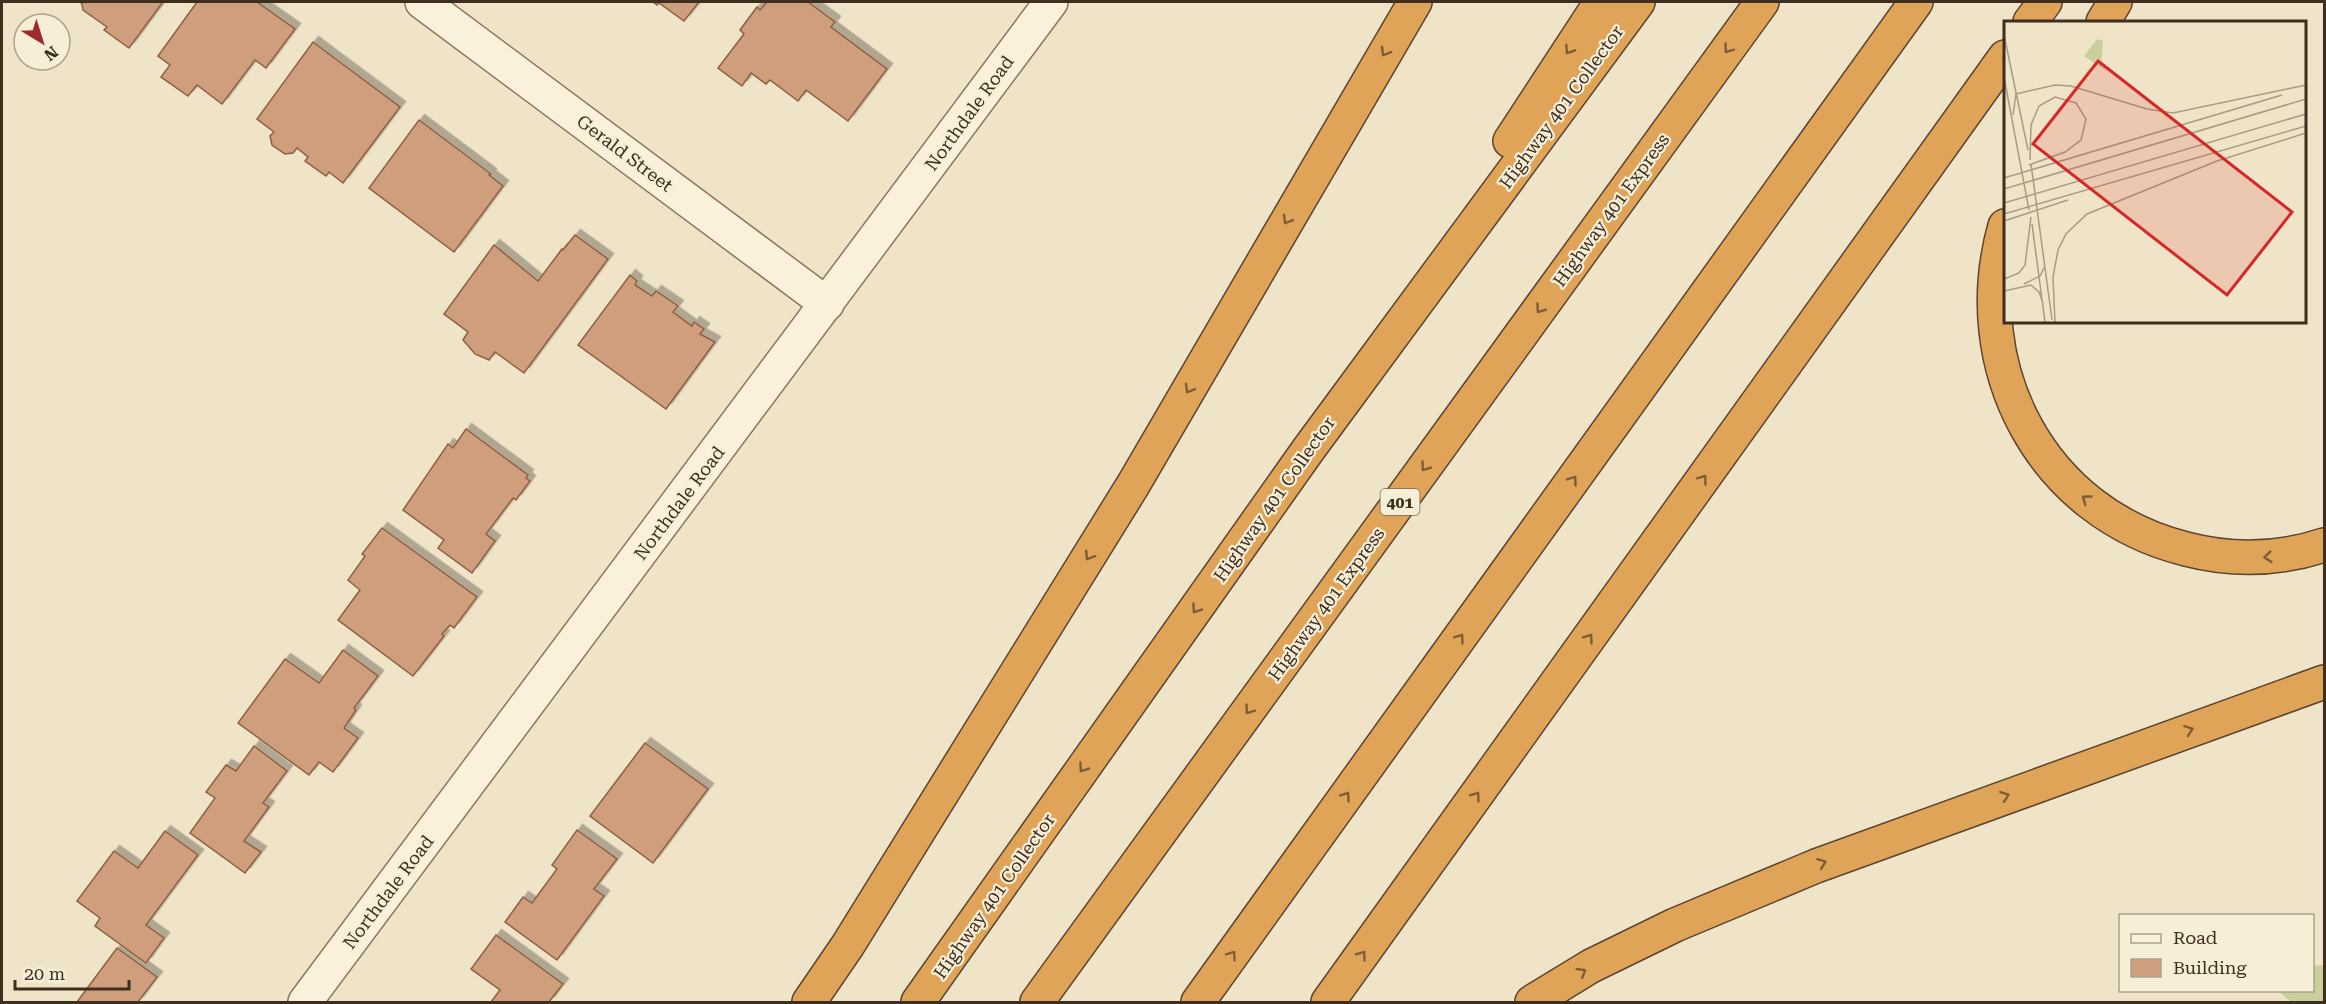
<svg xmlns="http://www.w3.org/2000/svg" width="2326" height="1004" viewBox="0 0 2326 1004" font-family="'Roboto Serif',serif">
<defs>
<filter id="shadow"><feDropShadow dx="5.5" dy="-5.5" stdDeviation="0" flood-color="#0004"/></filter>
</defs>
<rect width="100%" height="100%" fill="#f0e4c8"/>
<polygon fill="#c9cf9b" points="2324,965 2324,1002 2291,1002 2278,991 2312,990 2313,966"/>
<g fill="#cf9f7d" stroke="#8d5f41" stroke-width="1.5" filter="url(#shadow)">
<polygon points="80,2 163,2 129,48 104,30 107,27 83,10 82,4"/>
<polygon points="197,2 257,2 295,29 266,68 255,60 222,104 197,85 188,96 161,77 170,65 158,56"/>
<polygon points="653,2 699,2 684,21 659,3 657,5"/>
<polygon points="767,2 808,2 835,22 831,27 887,69 848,121 806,90 798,101 770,80 766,84 751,73 742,86 718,68 744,34 740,30 757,7 760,10"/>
<polygon points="313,42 400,107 343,183 329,172 326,176 305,161 308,157 297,148 293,153 285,154 272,145 270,136 274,132 257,119"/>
<polygon points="419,120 491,174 489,175 503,186 454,252 369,188"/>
<polygon points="575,235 608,259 524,373 495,352 489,360 475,354 463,340 468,332 444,314 494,245 538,281 562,249 563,250"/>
<polygon points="630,275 637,281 635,285 652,296 656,291 678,306 673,312 692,326 694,322 704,329 700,334 715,342 666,409 578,345"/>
<polygon points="466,429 528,475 526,478 530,481 516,500 513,498 486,534 495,541 472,573 438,548 444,540 403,510 448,444 453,448"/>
<polygon points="382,528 477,597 454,628 450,625 442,634 444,636 413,676 338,620 360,590 348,580 365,556 362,554"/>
<polygon points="343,650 378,676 354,708 356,710 344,728 358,738 333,772 319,762 309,775 238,723 285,659 319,683"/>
<polygon points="645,743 708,789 653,863 590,816"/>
<polygon points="254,746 287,771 263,803 269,807 244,841 261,852 245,873 190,833 215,798 206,792 226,765 236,771"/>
<polygon points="577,830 617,859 594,889 604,896 557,960 505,922 523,897 532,903 557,869 552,865"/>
<polygon points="165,831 198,855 146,925 164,938 146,963 95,926 100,918 77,901 114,851 138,868"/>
<polygon points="496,935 563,984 549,1002 491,1002 500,990 471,969"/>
<polygon points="117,948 157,977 138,1002 77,1002"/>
</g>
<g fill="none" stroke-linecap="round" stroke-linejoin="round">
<defs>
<g id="minor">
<polyline points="422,2 827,304"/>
<polyline points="305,1002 1051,2"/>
</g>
<g id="motorway">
<polyline points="2030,22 2045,2"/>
<polyline points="2103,22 2115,2"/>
<polyline points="1510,141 1601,2"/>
<path d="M2005 226C1965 367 2041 513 2186 549 2232 561 2279 560 2324 545"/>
<polyline points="809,1002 848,945 1133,485 1415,2"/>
<polyline points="918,1002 1308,450 1638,2"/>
<polyline points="1037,1002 1762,2"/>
<polyline points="1198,1002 1916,2"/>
<polyline points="1328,1002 2005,57"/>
<polyline points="1532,1002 1591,966 1632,946 1675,925 1816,866 2324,682"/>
</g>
</defs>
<use href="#minor" stroke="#8d765c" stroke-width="36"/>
<use href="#motorway" stroke="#5b4430" stroke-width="36"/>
<use href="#minor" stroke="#faf1dc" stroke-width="33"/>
<use href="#motorway" stroke="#e0a458" stroke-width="33"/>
</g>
<defs><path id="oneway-chevron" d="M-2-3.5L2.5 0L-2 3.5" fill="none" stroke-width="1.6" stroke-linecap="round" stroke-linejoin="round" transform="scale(1.5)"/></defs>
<g stroke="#7e5d36">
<use href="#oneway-chevron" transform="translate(1728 49) rotate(126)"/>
<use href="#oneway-chevron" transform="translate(1569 50) rotate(123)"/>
<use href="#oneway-chevron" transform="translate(1385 52) rotate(120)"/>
<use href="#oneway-chevron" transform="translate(1287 220) rotate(120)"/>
<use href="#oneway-chevron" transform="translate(1540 309) rotate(126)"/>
<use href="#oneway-chevron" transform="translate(1189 389) rotate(120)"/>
<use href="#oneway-chevron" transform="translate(1425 467) rotate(126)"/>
<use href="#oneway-chevron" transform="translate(1703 479) rotate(-54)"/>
<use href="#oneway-chevron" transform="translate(1573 480) rotate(-54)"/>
<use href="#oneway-chevron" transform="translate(2086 499) rotate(-144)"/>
<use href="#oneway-chevron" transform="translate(1089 556) rotate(122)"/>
<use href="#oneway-chevron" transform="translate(2268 557) rotate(174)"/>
<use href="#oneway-chevron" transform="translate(1196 609) rotate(125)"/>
<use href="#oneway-chevron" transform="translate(1460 638) rotate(-54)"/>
<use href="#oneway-chevron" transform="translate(1589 638) rotate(-54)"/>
<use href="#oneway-chevron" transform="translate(1249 710) rotate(126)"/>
<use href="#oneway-chevron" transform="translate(2189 730) rotate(-20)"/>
<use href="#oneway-chevron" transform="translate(1083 768) rotate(125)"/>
<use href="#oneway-chevron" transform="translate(1346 796) rotate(-54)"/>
<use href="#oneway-chevron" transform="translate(1476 796) rotate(-54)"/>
<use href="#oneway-chevron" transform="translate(2005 796) rotate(-20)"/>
<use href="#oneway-chevron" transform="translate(1822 863) rotate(-21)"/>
<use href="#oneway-chevron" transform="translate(1232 955) rotate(-54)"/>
<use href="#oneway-chevron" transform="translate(1362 955) rotate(-54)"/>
<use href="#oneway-chevron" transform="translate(1582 972) rotate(-31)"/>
</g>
<g text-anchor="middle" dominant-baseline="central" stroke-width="4.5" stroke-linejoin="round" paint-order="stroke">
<rect fill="#f7eed8" stroke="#756857" stroke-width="1.5" x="1380.5" y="489" width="39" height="26" rx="4.5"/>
<g font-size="16" font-weight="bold" fill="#3d2e20">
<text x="1400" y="502">401</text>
</g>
<g font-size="18" fill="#3d2e20" stroke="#f7eed8">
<text transform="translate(1561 107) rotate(-54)">Highway 401 Collector</text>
<text transform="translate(969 113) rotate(-54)">Northdale Road</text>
<text transform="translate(625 153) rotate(37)">Gerald Street</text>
<text transform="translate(1611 210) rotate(-54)">Highway 401 Express</text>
<text transform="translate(1274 499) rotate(-55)">Highway 401 Collector</text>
<text transform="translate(679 503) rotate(-53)">Northdale Road</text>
<text transform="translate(1326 604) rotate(-54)">Highway 401 Express</text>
<text transform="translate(388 892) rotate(-53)">Northdale Road</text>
<text transform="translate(994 896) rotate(-55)">Highway 401 Collector</text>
</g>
</g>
<g transform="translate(2004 21)">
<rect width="302" height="302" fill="#f0e4c8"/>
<path d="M93 18 99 20 97 44 104 51 80 35Z" fill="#c9cf9b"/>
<path fill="none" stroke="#a89b85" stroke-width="1.5" d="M0 14 24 129M0 56 25 189M0 83V115M9 94 12 73 51 64 67 65 143 88 169 92 302 64M27 143 48 299M25 144 61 131 77 119 82 98 72 82 51 76 35 85 27 104 26 139M0 157 278 74M0 168 302 78M0 182 302 93M0 193 302 105M0 200 64 179M28 203 41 301M0 258 15 252 21 244 27 196M20 263 36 255 41 245M0 270 27 264 35 271 39 282M51 301 49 256 54 229 62 213 83 193 213 140 302 112"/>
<path fill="#d62828" fill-opacity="0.15" stroke="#d62828" stroke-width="3" d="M94 40 288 191 223 274 29 123Z"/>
<rect width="302" height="302" fill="none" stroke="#3d2e20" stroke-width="3"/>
</g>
<rect width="2326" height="1004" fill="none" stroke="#3d2e20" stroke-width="6"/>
<rect x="2119" y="914" width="195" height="78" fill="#f7eed8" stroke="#ada18e" stroke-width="1.5"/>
<rect x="2131" y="934" width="30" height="9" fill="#faf1dc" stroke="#ada18e" stroke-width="1.5"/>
<text x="2173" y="944" font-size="18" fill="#3d2e20">Road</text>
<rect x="2131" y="959" width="30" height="18" fill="#cf9f7d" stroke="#ada18e" stroke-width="1.5"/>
<text x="2173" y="974" font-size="18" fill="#3d2e20">Building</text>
<g transform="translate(42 42) rotate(142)"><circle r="28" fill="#f7eed8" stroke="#ada18e" stroke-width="1.5"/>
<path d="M0-4.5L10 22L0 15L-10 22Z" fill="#9e2a2b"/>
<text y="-9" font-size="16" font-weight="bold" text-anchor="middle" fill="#3d2e20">N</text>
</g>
<path d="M15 980v9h114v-9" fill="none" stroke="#3d2e20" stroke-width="3"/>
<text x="24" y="980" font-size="18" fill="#3d2e20" stroke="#f7eed8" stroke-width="4.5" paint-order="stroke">20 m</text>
</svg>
